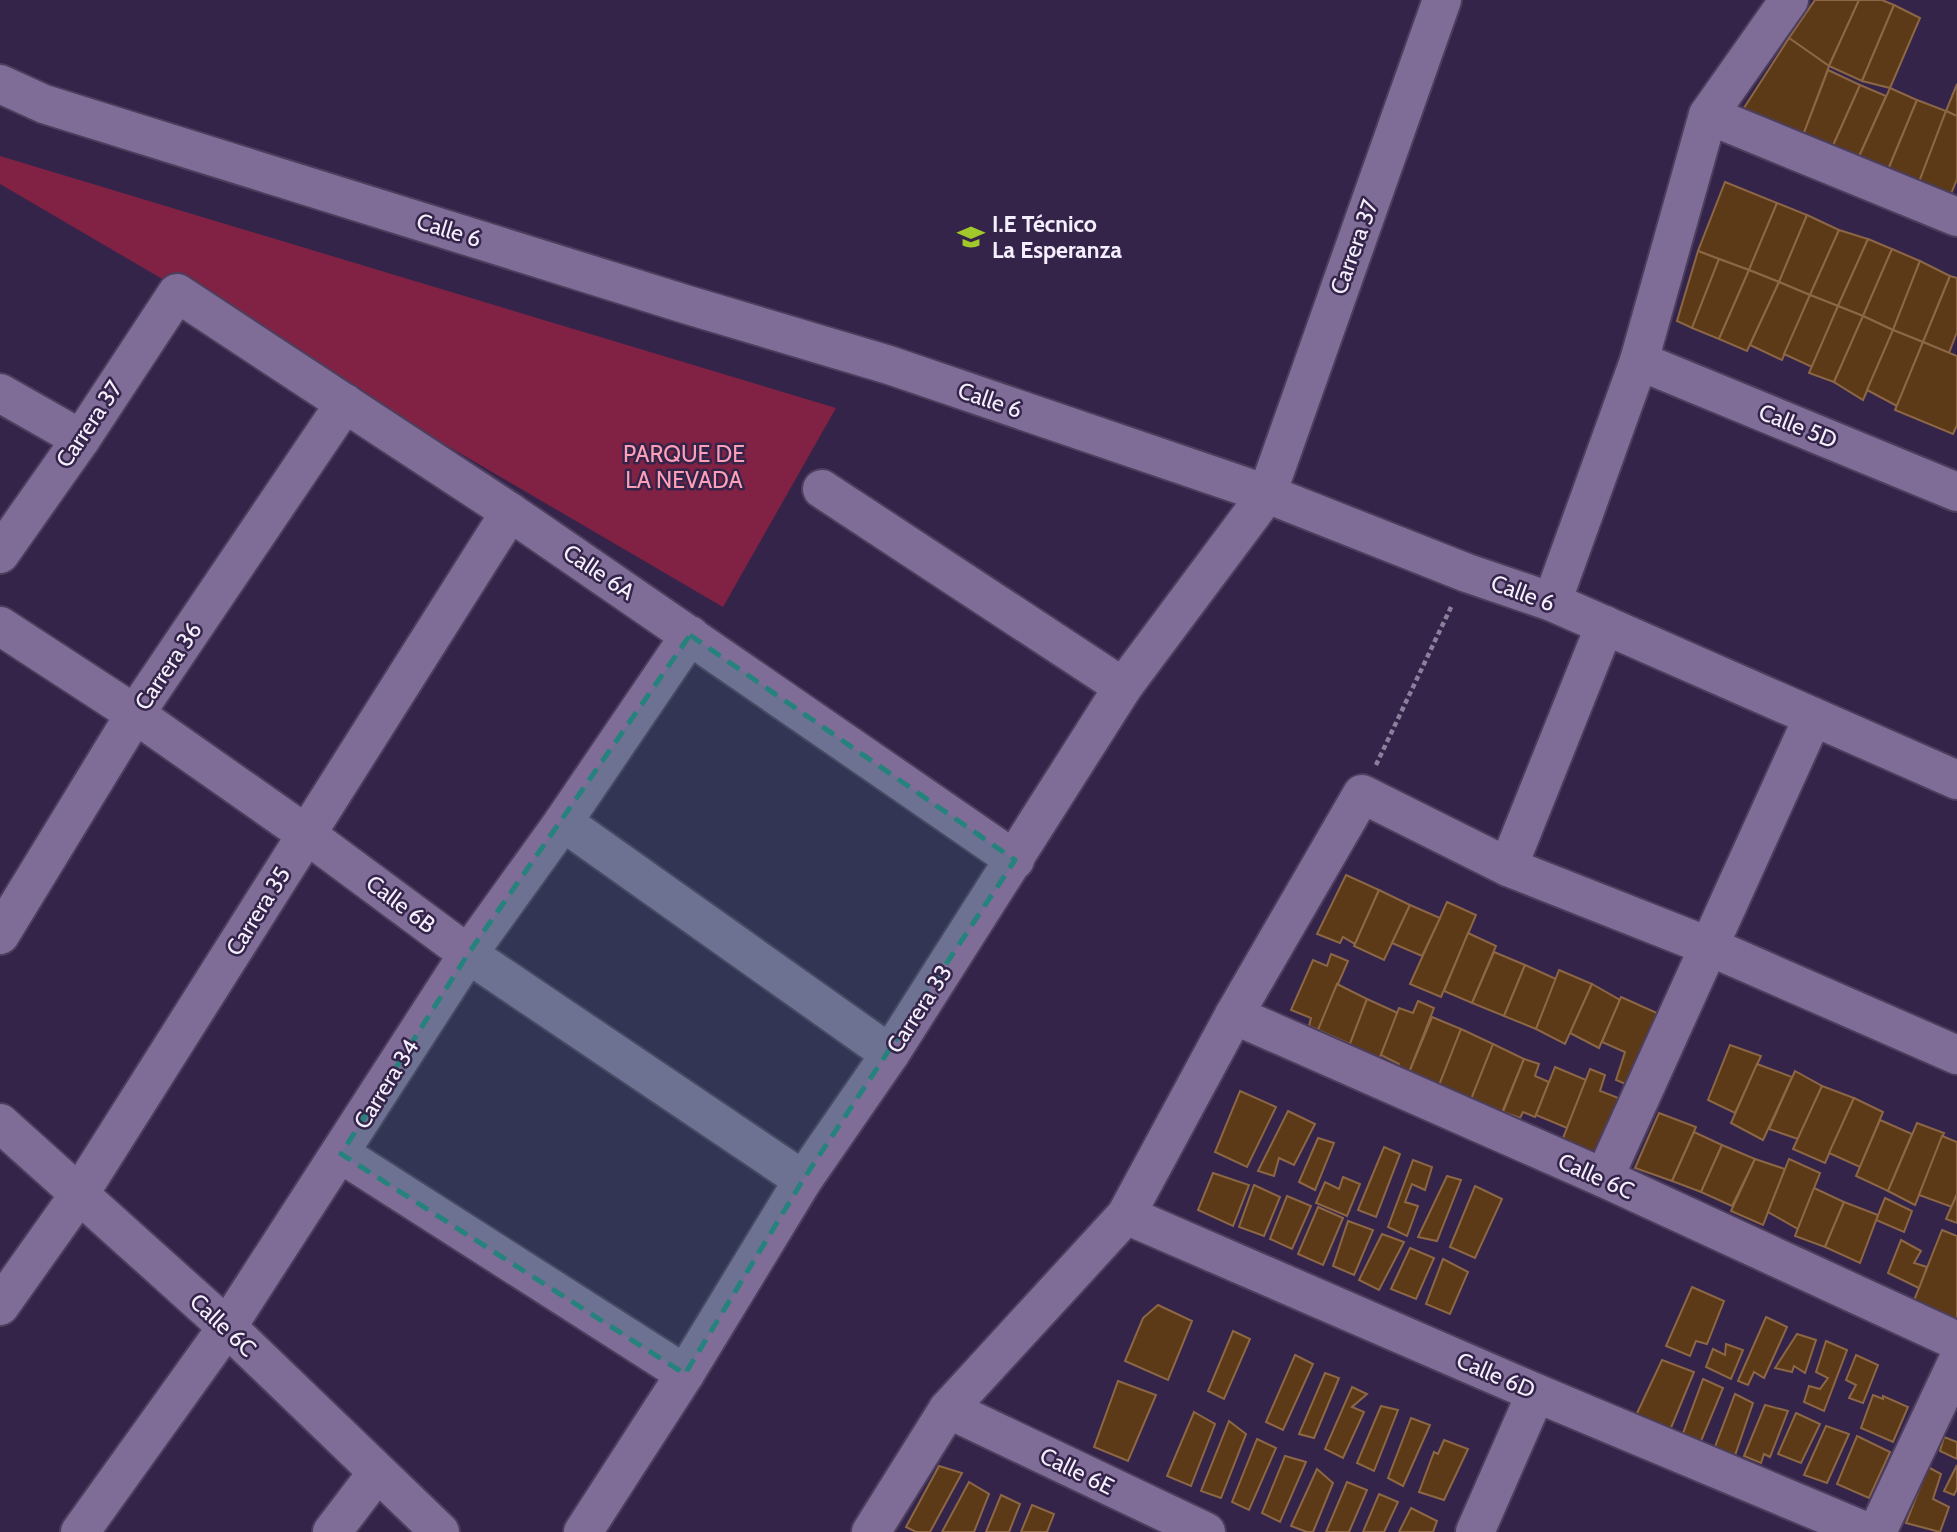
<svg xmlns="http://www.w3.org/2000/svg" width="1957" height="1532" viewBox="0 0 1957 1532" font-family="Cabin,sans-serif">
<rect width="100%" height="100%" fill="#35244a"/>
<polygon fill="#812244" points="0,156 836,408 723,607 0,184"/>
<g fill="#5c3a18" stroke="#8c6745" stroke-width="2">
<polygon points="1815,0 1859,0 1829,66 1789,38"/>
<polygon points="1859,0 1882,0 1894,5 1862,81 1829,66"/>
<polygon points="1894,5 1920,18 1890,88 1862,81"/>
<polygon points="1789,38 1829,66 1802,138 1742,111"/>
<polygon points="1828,70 1860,85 1831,150 1802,138"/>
<polygon points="1957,84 1957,116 1946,111"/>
<polygon points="1860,85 1886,96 1857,161 1831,150"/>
<polygon points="1890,88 1917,100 1885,177 1857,161"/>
<polygon points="1917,100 1946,111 1916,190 1885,177"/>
<polygon points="1946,111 1957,116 1957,179 1947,204 1916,190"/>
<polygon points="1725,182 1777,203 1749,270 1698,251"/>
<polygon points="1777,203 1807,215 1779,282 1749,270"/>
<polygon points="1807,215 1839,230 1810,295 1779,282"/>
<polygon points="1839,230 1868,239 1838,306 1810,295"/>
<polygon points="1868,239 1892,249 1863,316 1838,306"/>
<polygon points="1892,249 1920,261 1893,330 1863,316"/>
<polygon points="1698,251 1719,259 1692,328 1677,321"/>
<polygon points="1719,259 1749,270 1719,339 1692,328"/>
<polygon points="1920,261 1950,276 1923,342 1893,330"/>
<polygon points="1749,270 1779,282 1747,351 1719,339"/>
<polygon points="1950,276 1957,278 1957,332 1949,353 1923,342"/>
<polygon points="1779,282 1810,295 1782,360 1750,345"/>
<polygon points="1810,295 1838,306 1812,367 1784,354"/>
<polygon points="1838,306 1863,316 1834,382 1809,373"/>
<polygon points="1863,316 1893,330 1863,400 1834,382"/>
<polygon points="1893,330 1923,342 1897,406 1867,390"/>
<polygon points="1923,342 1957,356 1957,425 1953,434 1895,410"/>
<polygon points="1346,875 1379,890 1355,944 1343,937 1340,943 1317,934"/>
<polygon points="1379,890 1410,905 1384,960 1354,946"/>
<polygon points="1447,902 1476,915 1441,997 1410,984"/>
<polygon points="1410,905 1440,918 1422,956 1392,943"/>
<polygon points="1468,933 1496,946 1472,1003 1444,991"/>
<polygon points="1494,952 1525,965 1504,1016 1472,1003"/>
<polygon points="1331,954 1348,961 1318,1030 1309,1026 1311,1018 1291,1010 1313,960 1327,966"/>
<polygon points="1525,965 1556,979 1536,1029 1504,1016"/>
<polygon points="1559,970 1592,984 1565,1044 1536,1029"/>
<polygon points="1337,984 1367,999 1350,1044 1318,1030"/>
<polygon points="1592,984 1620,1000 1599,1048 1570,1033"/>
<polygon points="1621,997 1657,1013 1628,1085 1616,1080 1625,1052 1602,1042"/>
<polygon points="1367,999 1398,1013 1375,1069 1345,1057"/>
<polygon points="1418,1001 1434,1008 1408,1075 1397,1070 1399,1064 1381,1055 1399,1008 1413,1013"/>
<polygon points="1432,1017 1461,1029 1438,1088 1408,1075"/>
<polygon points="1461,1029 1493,1044 1470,1102 1438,1088"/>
<polygon points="1493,1044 1524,1059 1501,1115 1470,1102"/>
<polygon points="1730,1045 1761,1056 1735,1113 1708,1100"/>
<polygon points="1524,1059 1539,1064 1535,1076 1549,1082 1535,1117 1523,1112 1520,1118 1503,1112"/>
<polygon points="1757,1064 1792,1077 1763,1140 1731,1123"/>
<polygon points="1555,1067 1586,1080 1567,1128 1536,1115"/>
<polygon points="1590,1069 1605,1075 1600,1091 1621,1099 1596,1160 1560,1146"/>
<polygon points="1795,1071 1822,1086 1798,1139 1769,1129"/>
<polygon points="1822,1086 1854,1098 1825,1163 1793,1149"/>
<polygon points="1240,1091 1276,1107 1247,1167 1215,1152"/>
<polygon points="1854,1098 1883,1112 1860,1167 1829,1153"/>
<polygon points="1288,1111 1315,1124 1294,1165 1279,1158 1274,1176 1258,1171"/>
<polygon points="1659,1113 1696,1127 1672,1181 1635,1168"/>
<polygon points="1880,1120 1912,1134 1888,1191 1856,1176"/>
<polygon points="1917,1123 1944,1133 1915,1205 1888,1191"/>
<polygon points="1694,1132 1722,1145 1701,1192 1672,1181"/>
<polygon points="1942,1136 1957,1142 1957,1194 1952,1207 1919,1195"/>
<polygon points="1318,1138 1334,1143 1315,1190 1299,1182"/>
<polygon points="1722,1145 1755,1159 1732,1206 1701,1192"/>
<polygon points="1384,1147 1400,1154 1376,1217 1358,1210"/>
<polygon points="1755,1159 1785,1169 1763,1225 1731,1211"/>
<polygon points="1789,1159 1820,1173 1798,1229 1768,1212"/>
<polygon points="1413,1160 1432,1167 1425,1190 1412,1184 1405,1202 1418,1206 1407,1236 1388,1227"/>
<polygon points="1213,1173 1249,1185 1233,1226 1198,1210"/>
<polygon points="1447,1176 1461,1180 1437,1241 1418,1237"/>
<polygon points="1343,1177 1360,1184 1347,1216 1316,1203 1325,1182 1339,1189"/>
<polygon points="1254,1185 1280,1197 1264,1236 1239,1227"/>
<polygon points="1475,1186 1502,1199 1475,1258 1450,1247"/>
<polygon points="1814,1188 1844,1202 1825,1247 1795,1236"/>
<polygon points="1957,1194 1957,1223 1946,1219"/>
<polygon points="1287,1196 1311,1206 1292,1249 1270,1239"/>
<polygon points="1885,1198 1912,1211 1904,1232 1876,1220"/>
<polygon points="1844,1202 1878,1215 1860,1263 1825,1247"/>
<polygon points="1318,1207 1343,1218 1323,1265 1298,1254"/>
<polygon points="1348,1221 1373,1230 1354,1275 1333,1266"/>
<polygon points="1942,1230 1957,1236 1957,1319 1913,1303"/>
<polygon points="1382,1234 1404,1242 1379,1290 1359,1280"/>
<polygon points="1901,1240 1921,1251 1914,1263 1927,1267 1919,1288 1888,1273"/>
<polygon points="1410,1248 1434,1258 1416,1299 1391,1289"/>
<polygon points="1443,1259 1468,1272 1450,1314 1426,1304"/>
<polygon points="1692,1287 1724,1301 1707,1344 1696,1341 1690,1356 1666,1346"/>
<polygon points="1158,1305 1192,1321 1168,1380 1125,1361 1143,1318"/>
<polygon points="1766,1317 1787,1327 1764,1378 1754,1372 1748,1385 1738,1381"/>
<polygon points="1233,1331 1250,1339 1224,1399 1208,1391"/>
<polygon points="1797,1334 1816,1340 1805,1373 1794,1366 1792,1372 1775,1368"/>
<polygon points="1826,1341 1847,1350 1824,1411 1804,1402 1809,1386 1820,1389 1828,1378 1816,1372"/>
<polygon points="1726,1344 1743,1350 1731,1379 1706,1367 1713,1349 1725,1355"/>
<polygon points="1295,1355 1313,1364 1283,1430 1266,1422"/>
<polygon points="1856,1355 1878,1365 1863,1403 1849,1398 1856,1385 1846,1380"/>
<polygon points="1662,1360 1694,1372 1666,1440 1631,1426"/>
<polygon points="1325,1373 1339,1378 1314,1438 1299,1434"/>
<polygon points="1703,1379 1723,1388 1696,1453 1678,1447"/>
<polygon points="1118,1381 1156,1395 1128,1461 1094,1447"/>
<polygon points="1352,1387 1367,1394 1352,1407 1364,1412 1343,1458 1325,1449"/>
<polygon points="1735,1394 1753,1403 1731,1467 1710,1460"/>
<polygon points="1873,1395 1883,1399 1883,1396 1908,1407 1893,1442 1861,1428"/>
<polygon points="1765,1405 1788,1411 1770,1457 1764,1454 1761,1463 1744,1456"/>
<polygon points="1381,1406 1398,1410 1374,1471 1357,1463"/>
<polygon points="1194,1412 1215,1424 1191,1486 1167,1476"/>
<polygon points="1796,1413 1820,1424 1801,1463 1778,1454"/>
<polygon points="1411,1418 1430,1425 1403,1486 1388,1478"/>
<polygon points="1229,1421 1246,1434 1221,1498 1201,1491"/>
<polygon points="1826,1426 1849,1434 1827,1483 1804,1475"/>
<polygon points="1857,1436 1890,1452 1869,1498 1837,1484"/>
<polygon points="1944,1437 1957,1442 1957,1459 1940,1451"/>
<polygon points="1257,1439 1276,1448 1249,1510 1232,1502"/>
<polygon points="1444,1440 1468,1449 1444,1500 1419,1492 1434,1452 1438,1454"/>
<polygon points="1285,1456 1306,1462 1280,1522 1262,1513"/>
<polygon points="1957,1465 1957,1489 1954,1495 1944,1491"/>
<polygon points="939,1466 962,1473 930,1532 916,1532 906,1527"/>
<polygon points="1928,1467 1941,1474 1933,1499 1949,1507 1940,1532 1906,1523"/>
<polygon points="1317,1469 1333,1483 1313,1532 1307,1532 1291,1526"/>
<polygon points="969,1482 989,1494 974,1532 942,1532"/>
<polygon points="1347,1482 1367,1490 1349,1532 1326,1532"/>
<polygon points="1379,1494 1398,1502 1384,1532 1363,1532"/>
<polygon points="1001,1495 1020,1504 1009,1532 986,1532"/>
<polygon points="1032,1505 1054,1514 1047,1532 1021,1532"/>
<polygon points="1411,1508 1437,1521 1433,1532 1399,1532"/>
</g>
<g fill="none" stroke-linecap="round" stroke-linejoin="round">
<defs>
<g id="minor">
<polyline points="0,84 44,104 688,305 889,365 1267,494 1467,573 1552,602 1957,780"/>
<polyline points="1708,115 1957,217"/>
<polyline points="1639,361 1957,492"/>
<polyline points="0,393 81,439"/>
<polyline points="822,489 1123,687"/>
<polyline points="0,554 81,439 177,293 510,512 1015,860"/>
<polyline points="1552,602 1639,361 1708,115 1789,0"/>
<polyline points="0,626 135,714 306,834 468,954 803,1180"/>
<polyline points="563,822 890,1054"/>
<polyline points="1508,867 1605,625"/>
<polyline points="0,935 135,714 345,403"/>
<polyline points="1234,1015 1604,1178 1957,1341"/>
<polyline points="0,1123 227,1327 440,1532"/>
<polyline points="341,1154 685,1374"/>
<polyline points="1604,1178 1813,717"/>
<polyline points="1126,1215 1536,1393 1867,1532"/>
<polyline points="0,1306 78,1196 510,512"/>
<polyline points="948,1409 1206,1532"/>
<polyline points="80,1532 227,1327 468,954 563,822 690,635"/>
<polyline points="332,1532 377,1473"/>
<polyline points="583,1532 685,1374 803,1180 890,1054 1123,687 1267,494 1442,0"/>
<polyline points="871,1532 948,1409 1126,1215 1234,1015 1362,794 1508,867 1708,946 1957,1055"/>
<polyline points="1475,1532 1536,1393"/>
<polyline points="1877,1532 1957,1362"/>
</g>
</defs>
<use href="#minor" stroke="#4c3e5c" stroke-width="42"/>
<polyline stroke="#8b7f9b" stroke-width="4.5" stroke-dasharray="5 3.5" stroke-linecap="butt" points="1376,765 1452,605"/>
<use href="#minor" stroke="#7f6d98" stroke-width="38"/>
</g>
<path fill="#26827c" fill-opacity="0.2" stroke="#26827c" stroke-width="5" stroke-dasharray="14 9" stroke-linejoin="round" d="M690 635 1015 860 803 1180 685 1374 341 1154 468 954Z"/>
<defs>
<symbol id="school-bare" viewBox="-9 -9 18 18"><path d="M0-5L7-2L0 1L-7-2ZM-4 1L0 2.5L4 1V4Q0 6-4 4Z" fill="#a1c929" stroke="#35244a" stroke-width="2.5" paint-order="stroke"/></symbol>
</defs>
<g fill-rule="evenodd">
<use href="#school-bare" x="952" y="218" width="38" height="38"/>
</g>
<g text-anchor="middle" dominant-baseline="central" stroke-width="5" stroke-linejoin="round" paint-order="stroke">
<g font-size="23" font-weight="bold" fill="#f4effd" stroke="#35244a" text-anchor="start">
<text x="992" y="224">I.E Técnico<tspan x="992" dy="26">La Esperanza</tspan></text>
</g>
<g font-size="23" fill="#f4effd" stroke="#35244a">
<text transform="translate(449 230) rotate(17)">Calle 6</text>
<text transform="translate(1354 247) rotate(-70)">Carrera 37</text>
<text transform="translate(990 400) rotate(19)">Calle 6</text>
<text transform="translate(89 424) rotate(-56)">Carrera 37</text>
<text transform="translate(1798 426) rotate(22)">Calle 5D</text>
<text transform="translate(599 572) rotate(34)">Calle 6A</text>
<text transform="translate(1523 593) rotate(20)">Calle 6</text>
<text transform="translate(168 666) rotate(-56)">Carrera 36</text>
<text transform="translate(401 904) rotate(37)">Calle 6B</text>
<text transform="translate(258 911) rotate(-58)">Carrera 35</text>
<text transform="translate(919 1009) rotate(-57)">Carrera 33</text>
<text transform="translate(386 1084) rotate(-58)">Carrera 34</text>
<text transform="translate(1596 1176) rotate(24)">Calle 6C</text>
<text transform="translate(223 1325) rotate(43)">Calle 6C</text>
<text transform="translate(1496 1375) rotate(23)">Calle 6D</text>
<text transform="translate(1077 1471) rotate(26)">Calle 6E</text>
</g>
<g font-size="23" fill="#ff9eb7" stroke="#35244a">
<text x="684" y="454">PARQUE DE<tspan x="684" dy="26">LA NEVADA</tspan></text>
</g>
</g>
</svg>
